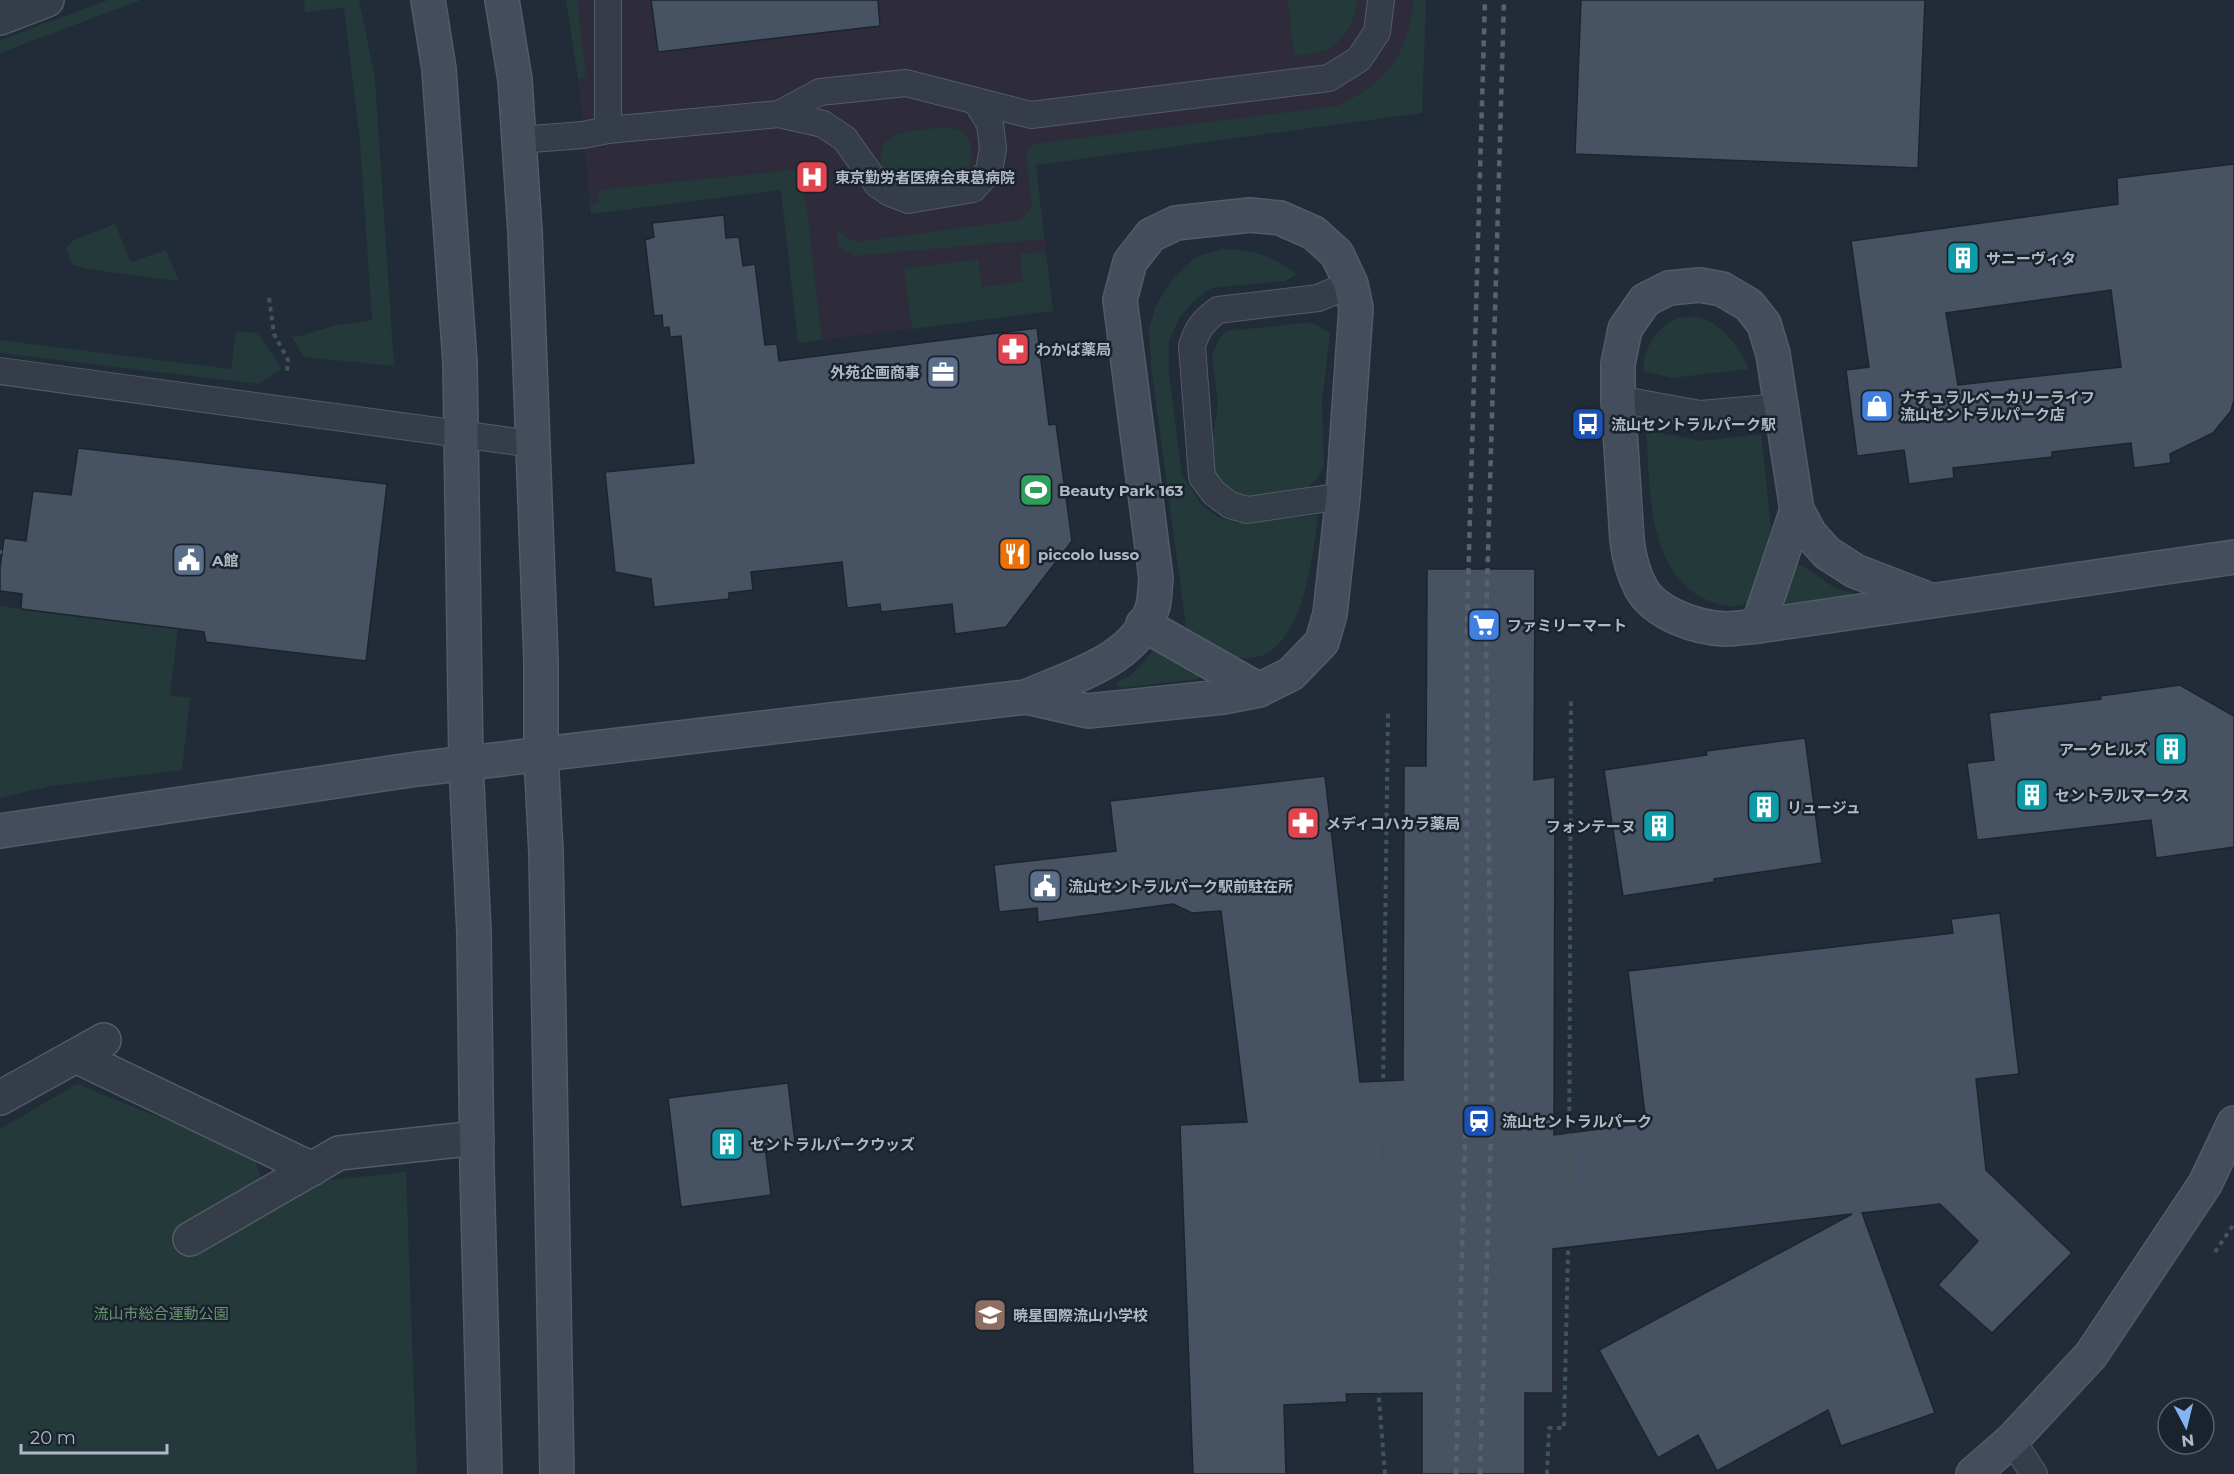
<svg xmlns="http://www.w3.org/2000/svg" width="2234" height="1474" viewBox="0 0 2234 1474" font-family="Montserrat,'Noto Sans JP',sans-serif">
<rect width="100%" height="100%" fill="#212c38"/>
<polygon fill="#2e2c3a" points="566,0 1426,0 1422,113 1036,165 1053,311 798,343 781,190 591,214 578,79"/>
<g fill="#24393a">
<polygon points="108,0 141,0 0,53 0,40"/>
<polygon points="304,0 359,0 375,79 394,366 304,357 291,336 296,337 337,325 372,320 360,142 344,8 305,12"/>
<polygon points="566,0 577,0 586,76 578,79"/>
<path d="M1288 0H1357C1357 17 1344 42 1328 49 1318 54 1304 54 1294 56Z"/>
<path d="M1413 0H1426L1422 113 1036 165 1044 239 854 256 838 246 837 231 855 242 1021 220 1032 206 1026 153 1034 144 1337 106C1384 85 1411 52 1413 0Z"/>
<path d="M949 127 964 132 971 144 972 161 967 170 958 177 897 185 887 180C864 127 912 132 949 127Z"/>
<polygon points="802,169 822,340 798,343 781,190 591,214 590,205 599,204 598,190"/>
<polygon points="115,224 131,262 166,250 179,281 86,269 72,264 66,248 73,240"/>
<path d="M1223 249C1257 251 1270 255 1297 274L1286 281 1212 288 1193 301 1179 319 1169 341V374L1182 475 1201 504 1218 517 1238 523 1318 515C1313 558 1301 670 1238 657 1226 655 1198 634 1186 627L1151 366 1149 330 1156 305 1174 277 1196 257Z"/>
<polygon points="1046,252 1053,311 912,329 904,269 978,259 982,287 1023,282 1020,254"/>
<path d="M1677 318C1685 318 1694 316 1701 318 1723 324 1740 350 1749 369L1672 378 1643 371C1644 347 1655 329 1677 318Z"/>
<polygon points="1311,322 1330,333 1322,402 1324,466 1317,479 1302,491 1253,497 1236,495 1215,473 1211,450 1218,404 1212,354 1220,337 1227,331"/>
<polygon points="236,331 258,333 282,369 259,384 0,353 0,340 231,369"/>
<path d="M1646 430 1702 441 1761 434 1771 526 1753 601C1735 609 1722 607 1705 599 1646 571 1650 485 1646 430Z"/>
<polygon points="1793,564 1801,565 1835,588 1856,594 1856,597 1793,606 1786,604 1784,593"/>
<polygon points="0,606 178,629 170,695 190,698 182,770 51,786 0,798"/>
<polygon points="1157,647 1199,671 1200,676 1198,679 1121,688 1117,684 1118,681 1130,676"/>
<polygon points="77,1084 253,1155 264,1187 406,1172 417,1474 0,1474 0,1129"/>
</g>
<g fill="#475362" stroke="#1c252f" stroke-width="1.5" fill-rule="evenodd">
<polygon points="651,0 878,0 880,26 658,52"/>
<polygon points="1581,0 1925,0 1918,168 1575,154"/>
<path d="M2234 164V400L2231 411 2213 433 2170 454 2171 463 2134 468 2131 443 2052 452V457L1953 468 1954 478 1909 484 1904 450 1857 456 1846 370 1869 367 1851 241 2118 204 2117 178ZM2111 290 2121 367 1958 385 1946 313Z"/>
<polygon points="724,215 726,238 739,237 743,266 755,264 765,345 777,344 779,361 1037,328 1049,425 1056,424 1072,541 1006,627 955,634 952,604 881,612 880,604 847,608 842,562 751,572 753,590 729,593 729,599 654,607 651,579 615,572 605,472 694,463 681,336 670,337 669,327 663,328 662,315 654,316 645,240 654,237 652,223"/>
<polygon points="78,448 387,484 366,661 206,642 204,632 21,609 22,594 0,591 0,568 4,538 26,541 33,491 71,495"/>
<polygon points="1427,569 1535,569 1534,780 1555,777 1554,1135 1646,1123 1628,971 1953,933 1951,919 2000,913 2019,1074 1976,1079 1986,1170 2072,1253 1992,1333 1938,1285 1978,1241 1940,1204 1862,1213 1935,1413 1841,1446 1828,1410 1717,1471 1698,1435 1658,1458 1599,1350 1852,1214 1553,1249 1553,1393 1525,1393 1525,1474 1422,1474 1422,1393 1346,1394 1347,1402 1284,1405 1286,1474 1193,1474 1180,1125 1247,1122 1221,911 1192,913 1173,904 1038,922 1037,908 999,912 994,865 1116,851 1110,801 1325,776 1360,1082 1403,1080 1404,766 1426,766"/>
<polygon points="2180,685 2234,716 2234,847 2156,858 2151,820 1977,840 1967,763 1994,760 1989,713 2101,699 2100,696"/>
<polygon points="1805,738 1822,863 1714,879 1714,882 1623,896 1604,770 1707,755 1706,751"/>
<polygon points="788,1083 795,1143 765,1146 771,1195 681,1207 668,1098"/>
</g>
<g fill="none" stroke-linecap="round" stroke-linejoin="round">
<defs>
<g id="lane">
<polyline points="608,0 608,130"/>
<polyline points="779,114 820,92 906,83 1031,115 1329,78 1359,59 1377,32 1381,0"/>
<polyline points="519,140 583,135 608,130 779,114 823,124 845,139 877,184 890,193 908,200 973,189 989,171 993,148 990,124 976,101"/>
<polyline points="0,371 533,444"/>
<polyline points="1618,399 1700,414 1782,407"/>
<path d="M1343 496 1247 510 1230 505 1214 493 1202 477 1192 346C1197 329 1203 321 1218 310L1318 298 1351 284"/>
<polyline points="2012,1440 2034,1474"/>
</g>
<g id="street">
<polyline points="0,18 47,0"/>
<polyline points="76,1056 312,1169"/>
<polyline points="0,1098 104,1040"/>
<polyline points="190,1239 339,1153 477,1138"/>
</g>
<g id="secondary">
<polyline points="428,0 439,69 460,362 466,764 474,933 477,1169 485,1474"/>
<polyline points="502,0 515,80 525,232 541,661 541,756 546,853 557,1474"/>
<path d="M1930 600 1855 571 1827 553 1810 534 1797 510 1773 354 1764 324 1749 305 1722 289 1700 285 1669 288 1645 300 1625 329 1618 364V399L1627 540C1629 557 1633 573 1641 588 1655 614 1698 628 1725 629 1736 629 1747 627 1758 626L2234 557"/>
<polyline points="1143,624 1259,690"/>
<polyline points="1758,626 1797,510"/>
<path d="M0 831 417 769 1026 697C1072 676 1137 661 1153 606 1155 597 1155 587 1156 578L1120 300 1130 262 1151 235 1176 223 1250 215 1280 218 1314 233 1337 254 1351 284 1356 308 1343 496 1330 614 1322 642 1291 674 1259 690 1223 697 1088 711 1026 697"/>
<polyline points="1973,1474 2012,1440 2091,1355 2205,1184 2234,1123"/>
</g>
</defs>
<use href="#lane" stroke="#525b66" stroke-width="28"/>
<use href="#street" stroke="#525b66" stroke-width="36"/>
<use href="#secondary" stroke="#525b66" stroke-width="36"/>
<g stroke="#415556" stroke-width="4" stroke-dasharray="4.5 4.5" stroke-linecap="butt">
<polyline points="269,298 274,334 288,360 287,371"/>
<polyline points="0,552 2,552"/>
<polyline points="2215,1252 2234,1224"/>
<polyline points="1385,1474 1379,1399 1388,712"/>
<polyline points="1547,1474 1549,1428 1564,1428 1569,1206 1571,699"/>
</g>
<use href="#lane" stroke="#353e48" stroke-width="26"/>
<use href="#street" stroke="#353e48" stroke-width="33"/>
<use href="#secondary" stroke="#434d5b" stroke-width="33"/>
<g stroke="#576270" stroke-width="4.5" stroke-dasharray="6 6" stroke-linecap="butt">
<polyline points="1456,1474 1466,1104 1467,620 1485,0"/>
<polyline points="1480,1474 1492,1105 1486,622 1504,0"/>
</g>
</g>
<defs>
<symbol id="hospital-square" viewBox="-11 -11 22 22"><rect x="-9" y="-9" width="18" height="18" rx="4" fill="#e0444e" stroke="#1a232d"/><path d="M-5-5h3v3.5h4V-5h3V5h-3V1.5h-4V5h-3Z" fill="#fff"/></symbol>
<symbol id="building-square" viewBox="-11 -11 22 22"><rect x="-9" y="-9" width="18" height="18" rx="4" fill="#0f9aa8" stroke="#1a232d"/><path d="M-4-6H4V6H1V3H-1V6H-4ZM-2.5-4.3h1.7v1.8h-1.7ZM.8-4.3h1.7v1.8H.8ZM-2.5-1h1.7V.8h-1.7ZM.8-1h1.7V.8H.8Z" fill="#fff"/></symbol>
<symbol id="pharmacy-square" viewBox="-11 -11 22 22"><rect x="-9" y="-9" width="18" height="18" rx="4" fill="#e0444e" stroke="#1a232d"/><path d="M-2-6h4v4h4v4h-4v4h-4v-4h-4v-4h4Z" fill="#fff"/></symbol>
<symbol id="office-square" viewBox="-11 -11 22 22"><rect x="-9" y="-9" width="18" height="18" rx="4" fill="#5c6f8a" stroke="#1a232d"/><path d="M-6-3h4V-5.5h4V-3h4V5H-6ZM-1-4.5V-3h2v-1.5ZM-6 0V1H6V0Z" fill="#fff"/></symbol>
<symbol id="shop-square" viewBox="-11 -11 22 22"><rect x="-9" y="-9" width="18" height="18" rx="4" fill="#3f7fe0" stroke="#1a232d"/><path d="M-5-2.5h2.3a2.7 3.5 0 0 1 5.4 0H5L5.5 6h-11ZM-1.5-2.5h3a1.5 2.3 0 0 0-3 0Z" fill="#fff"/></symbol>
<symbol id="bus-square" viewBox="-11 -11 22 22"><rect x="-9" y="-9" width="18" height="18" rx="4" fill="#1a4fb4" stroke="#1a232d"/><path d="M-5-6H5V4H4V6H2V4H-2V6H-4V4H-5ZM-3.5-4V0h7V-4ZM-3.5 1.2v1.5H-2V1.2ZM2 1.2v1.5H3.5V1.2Z" fill="#fff"/></symbol>
<symbol id="stadium-square" viewBox="-11 -11 22 22"><rect x="-9" y="-9" width="18" height="18" rx="4" fill="#2e9e5b" stroke="#1a232d"/><path d="M0-5a6.5 5 0 1 0 0 10a6.5 5 0 1 0 0-10ZM-3.5-1.8h7v3.6h-7Z" fill="#fff"/></symbol>
<symbol id="restaurant-square" viewBox="-11 -11 22 22"><rect x="-9" y="-9" width="18" height="18" rx="4" fill="#e8710a" stroke="#1a232d"/><path d="M-5-6h1v4h1v-4h1v4h1v-4h1v5L-1.5 .5V6h-2V.5L-5-1ZM5-6V6H3V1.5H1.5Q1.5-4 5-6Z" fill="#fff"/></symbol>
<symbol id="civic-square" viewBox="-11 -11 22 22"><rect x="-9" y="-9" width="18" height="18" rx="4" fill="#5c6f8a" stroke="#1a232d"/><path d="M-.6-6.5H3V-4.5H.6V-3L4-1V1h2V6H-6V1h2V-1L-.6-3ZM-1.2 2.5V6h2.4V2.5Z" fill="#fff"/></symbol>
<symbol id="supermarket-square" viewBox="-11 -11 22 22"><rect x="-9" y="-9" width="18" height="18" rx="4" fill="#3f7fe0" stroke="#1a232d"/><path d="M-6-5.5h2.5l.6 2H6L4.5 2H-2.5L-4.4-4H-6ZM-1.5 3.2a1.3 1.3 0 1 0 .1 0ZM3 3.2a1.3 1.3 0 1 0 .1 0Z" fill="#fff"/></symbol>
<symbol id="station-square" viewBox="-11 -11 22 22"><rect x="-9" y="-9" width="18" height="18" rx="4" fill="#1a4fb4" stroke="#1a232d"/><path d="M-3-6H3Q5-6 5-4V2Q5 4 3 4L4.5 6H3L1.5 4h-3L-3 6H-4.5L-3 4Q-5 4-5 2V-4Q-5-6-3-6ZM-3.5-4v3h7v-3ZM-3.5 1v1.5H-2V1ZM2 1v1.5H3.5V1Z" fill="#fff"/></symbol>
<symbol id="school-square" viewBox="-11 -11 22 22"><rect x="-9" y="-9" width="18" height="18" rx="4" fill="#8d6e63" stroke="#1a232d"/><path d="M0-5L7-2L0 1L-7-2ZM-4 1L0 2.5L4 1V4Q0 6-4 4Z" fill="#fff"/></symbol>
</defs>
<g fill-rule="evenodd">
<use href="#hospital-square" x="793" y="158" width="38" height="38"/>
<use href="#building-square" x="1944" y="239" width="38" height="38"/>
<use href="#pharmacy-square" x="994" y="330" width="38" height="38"/>
<use href="#office-square" x="924" y="353" width="38" height="38"/>
<use href="#shop-square" x="1858" y="387" width="38" height="38"/>
<use href="#bus-square" x="1569" y="405" width="38" height="38"/>
<use href="#stadium-square" x="1017" y="471" width="38" height="38"/>
<use href="#restaurant-square" x="996" y="535" width="38" height="38"/>
<use href="#civic-square" x="170" y="541" width="38" height="38"/>
<use href="#supermarket-square" x="1465" y="606" width="38" height="38"/>
<use href="#building-square" x="2152" y="730" width="38" height="38"/>
<use href="#building-square" x="2013" y="776" width="38" height="38"/>
<use href="#building-square" x="1745" y="788" width="38" height="38"/>
<use href="#pharmacy-square" x="1284" y="804" width="38" height="38"/>
<use href="#building-square" x="1640" y="807" width="38" height="38"/>
<use href="#civic-square" x="1026" y="867" width="38" height="38"/>
<use href="#station-square" x="1460" y="1102" width="38" height="38"/>
<use href="#building-square" x="708" y="1125" width="38" height="38"/>
<use href="#school-square" x="971" y="1296" width="38" height="38"/>
</g>
<g text-anchor="middle" dominant-baseline="central" stroke-width="5" stroke-linejoin="round" paint-order="stroke">
<g font-size="15" font-weight="bold" fill="#afb8c5" stroke="#1a232d" text-anchor="start">
<text x="835" y="177">東京勤労者医療会東葛病院</text>
<text x="1986" y="258">サニーヴィタ</text>
<text x="1036" y="349">わかば薬局</text>
<text x="920" y="372" text-anchor="end">外苑企画商事</text>
<text x="1900" y="397">ナチュラルベーカリーライフ<tspan x="1900" dy="17">流山セントラルパーク店</tspan></text>
<text x="1611" y="424">流山セントラルパーク駅</text>
<text x="1059" y="490">Beauty Park 163</text>
<text x="1038" y="554">piccolo lusso</text>
<text x="212" y="560">A館</text>
<text x="1507" y="625">ファミリーマート</text>
<text x="2148" y="749" text-anchor="end">アークヒルズ</text>
<text x="2055" y="795">セントラルマークス</text>
<text x="1787" y="807">リュージュ</text>
<text x="1326" y="823">メディコハカラ薬局</text>
<text x="1636" y="826" text-anchor="end">フォンテーヌ</text>
<text x="1068" y="886">流山セントラルパーク駅前駐在所</text>
<text x="1502" y="1121">流山セントラルパーク</text>
<text x="750" y="1144">セントラルパークウッズ</text>
<text x="1013" y="1315">暁星国際流山小学校</text>
</g>
<g font-size="15" fill="#679570" stroke="#1a232d">
<text x="161" y="1313">流山市総合運動公園</text>
</g>
</g>
<g transform="translate(2186 1426) rotate(173)"><circle r="28" fill="#1a232d" stroke="#565f6a" stroke-width="1.5"/>
<path d="M0-4.5L10 22L0 15L-10 22Z" fill="#84b4f6"/>
<text y="-9" font-size="16" font-weight="bold" text-anchor="middle" fill="#afb8c5">N</text>
</g>
<path d="M21 1444v9h146v-9" fill="none" stroke="#afb8c5" stroke-width="3"/>
<text x="30" y="1444" font-size="18" fill="#afb8c5" stroke="#1a232d" stroke-width="4.5" paint-order="stroke">20 m</text>
</svg>
